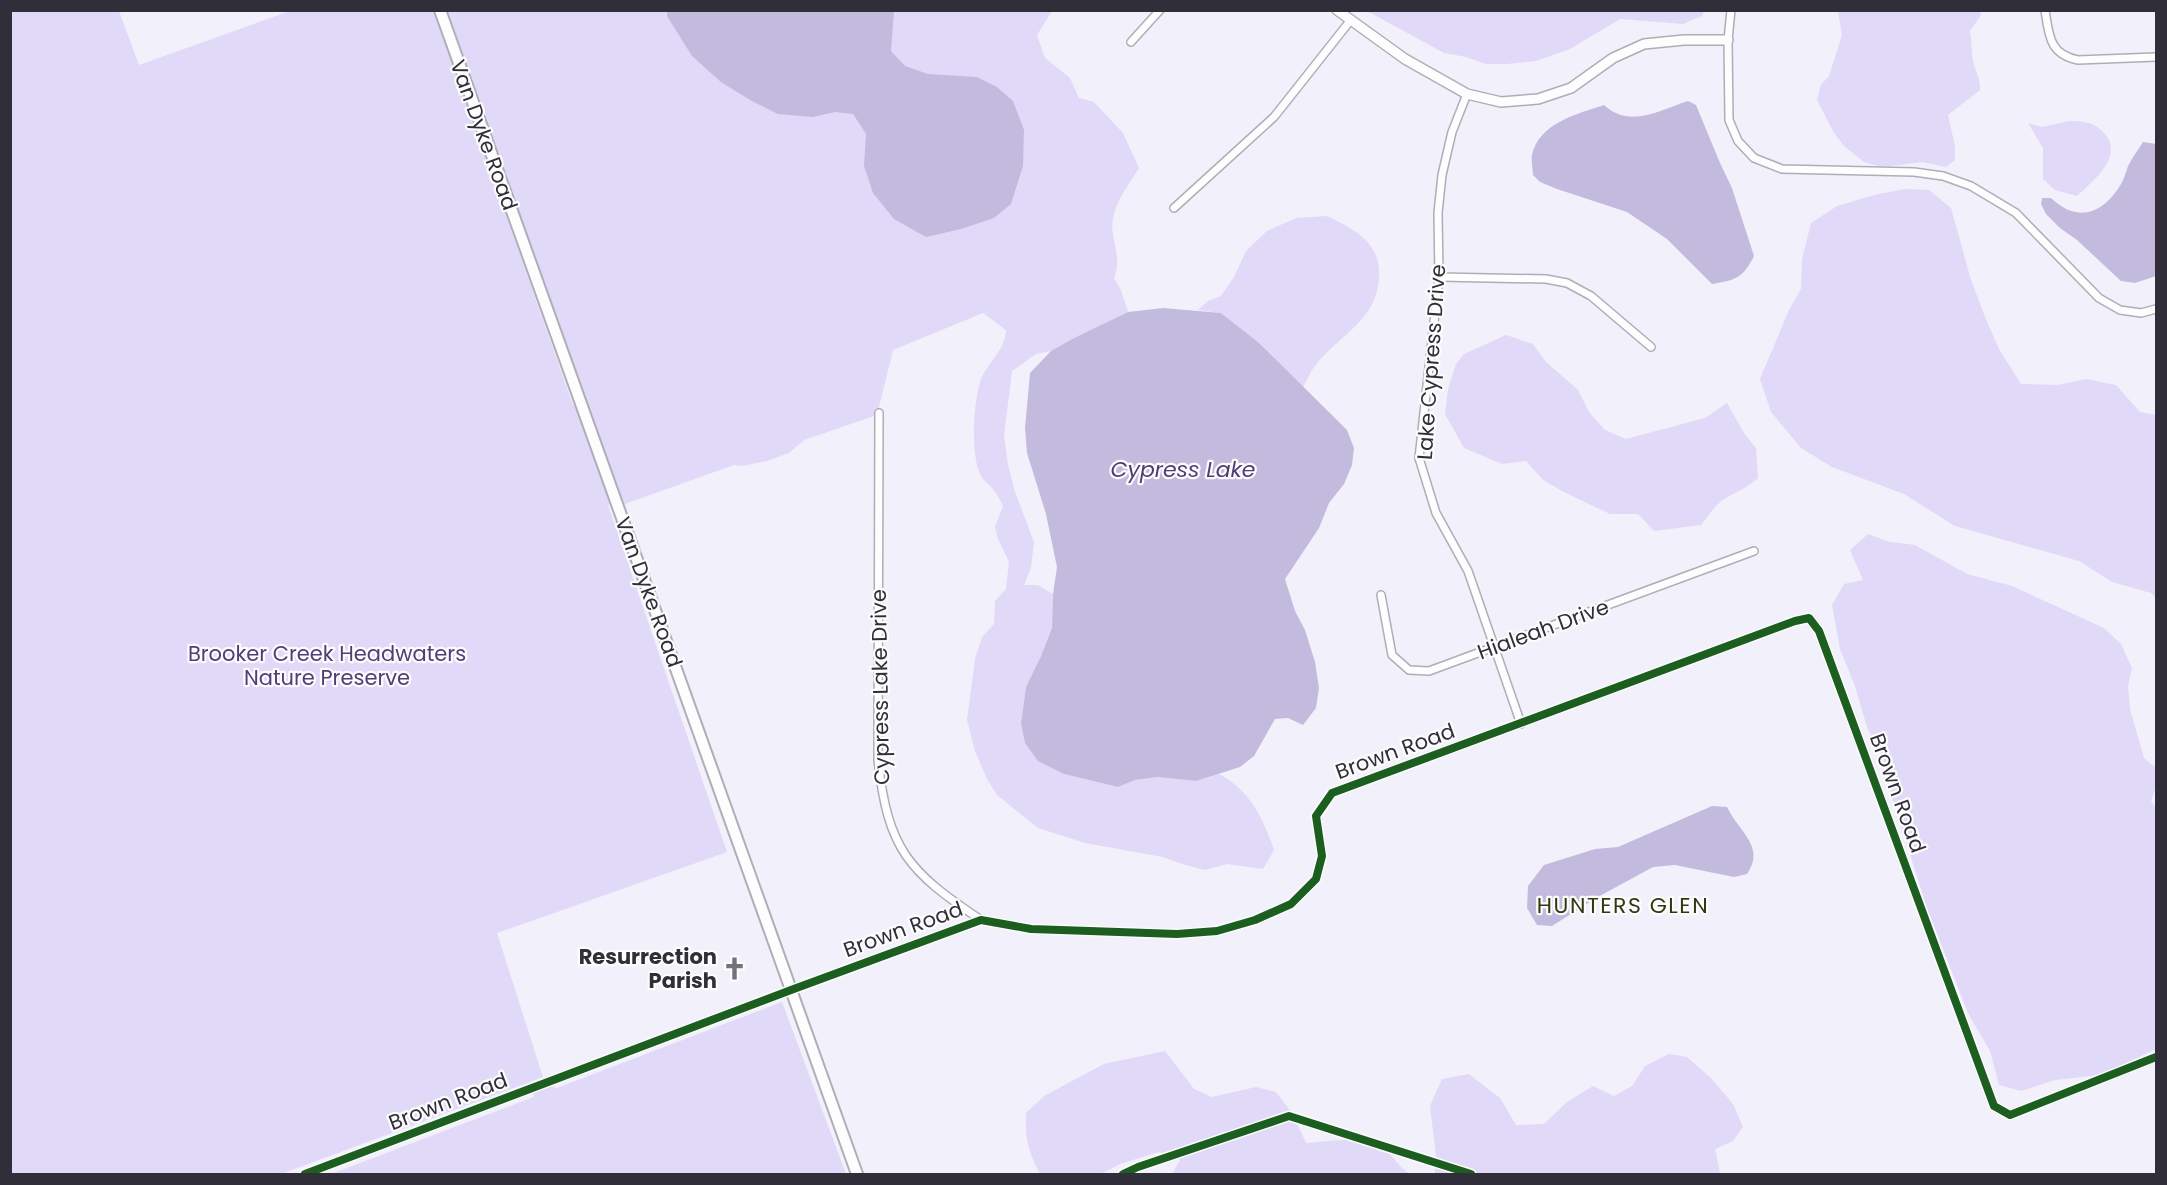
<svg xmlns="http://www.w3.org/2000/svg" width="2167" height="1185" viewBox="0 0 2167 1185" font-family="Poppins,sans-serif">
<rect width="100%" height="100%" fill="#f2f0fa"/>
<g fill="#e0d9f7">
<polygon points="10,11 119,11 139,65 290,11 434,11 573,405 575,404 611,504 608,505 727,852 497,933 543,1077 281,1174 11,1174"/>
<path d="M446 11H1052L1037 35 1045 58 1070 78 1079 98 1094 102 1123 133 1139 168C1130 183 1116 200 1113 218 1109 238 1123 254 1114 278L1121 290 1128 312 1074 338 1051 351 1036 354 1012 371 1004 436 1008 465 1015 492 1034 542 1031 568 1024 585H1038L1053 594 1052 628 1041 656 1026 687 1021 723 1064 774 1118 787 1135 780 1158 777 1196 781 1219 774C1250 791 1263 817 1274 850L1263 869 1227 864 1205 870 1182 864 1163 857 1085 843 1038 828 997 795 987 779 975 751 967 720 975 659 982 637 994 624 995 601 1006 589 1009 562 998 539 995 527 1003 506C1000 500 997 494 993 489 990 485 983 481 981 476 970 457 973 394 983 375 991 360 1005 349 1006 330L983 313 893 350 877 415 804 440 789 453 767 461 742 466 734 465 622 505Z"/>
<polygon points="1367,11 1704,11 1702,16 1683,24 1620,19 1570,49 1536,61 1507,64 1486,64 1466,57 1444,53"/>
<path d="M1838 11H1980L1981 15 1970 31C1972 41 1971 51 1973 61 1976 74 1980 76 1980 90L1948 115 1955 146V160L1946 167 1922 162 1891 166H1878L1864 162 1844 146 1834 133 1817 100 1821 85 1829 76 1842 35Z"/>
<path d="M2069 121C2084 121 2094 122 2104 133 2125 156 2093 181 2077 196L2055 190 2043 179V148L2028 123 2042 127Z"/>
<polygon points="1906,189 1929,190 1951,208 1971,280 1985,317 1999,349 2021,384 2058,385 2086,379 2116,385 2140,412 2156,415 2156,598 2151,593 2112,582 2079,561 1955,526 1904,494 1832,467 1801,448 1771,412 1760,379 1789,310 1801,289 1802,259 1811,223 1837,206 1878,194"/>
<path d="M1327 216C1350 227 1377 240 1379 269 1382 319 1340 333 1315 366 1310 372 1307 380 1303 387L1258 342 1221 313 1198 310 1208 301 1221 296 1234 277 1246 251 1267 231 1296 218Z"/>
<path d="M1506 335 1533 344 1546 362 1578 390 1589 412 1605 430 1626 439 1705 418 1727 403 1744 433 1756 448 1758 478C1746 489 1737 491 1724 499 1714 506 1708 516 1701 525L1654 531 1638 514H1610L1564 492 1543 480 1526 461 1502 464 1464 448 1445 414 1448 389 1456 364 1464 354Z"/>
<polygon points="1868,534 1890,542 1915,545 1967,574 2012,586 2104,628 2121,644 2132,668 2128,686 2130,709 2144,758 2156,768 2156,786 2151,801 2156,809 2156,1049 2101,1075 2055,1080 2021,1091 1999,1085 1990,1051 1968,1013 1927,908 1892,797 1885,763 1867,727 1855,686 1840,649 1832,605 1844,584 1863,580 1850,550"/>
<polygon points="782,1002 846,1174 331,1174 534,1097 533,1092 549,1086 557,1088"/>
<path d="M1165 1051 1194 1089 1212 1097 1256 1087 1276 1092 1292 1113 1306 1143C1327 1142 1367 1134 1384 1148 1394 1156 1398 1167 1410 1174H1172L1180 1160 1159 1152 1120 1164 1101 1174H1040C1028 1151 1025 1139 1026 1113L1044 1096 1104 1064Z"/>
<polygon points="1669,1054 1687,1057 1711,1078 1733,1104 1743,1127 1733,1141 1715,1149 1720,1173 1723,1174 1435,1174 1436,1156 1430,1106 1442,1079 1469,1074 1500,1098 1516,1125 1544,1124 1567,1102 1593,1086 1614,1096 1632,1086 1645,1066"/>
</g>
<g fill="#c2bbdd">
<polygon points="667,10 894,11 891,51 905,66 928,74 977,77 997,87 1013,101 1024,130 1023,166 1011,204 994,218 961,229 926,237 894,219 873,193 864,166 866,134 853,114 835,112 813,117 778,114 750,100 721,82 692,56 667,16"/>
<path d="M1688 101 1696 105 1720 163 1732 188 1754 256C1743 278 1736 280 1712 284L1667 239 1627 212 1557 189 1540 182 1533 175C1533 169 1531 161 1532 155 1539 123 1577 114 1604 105 1630 129 1660 110 1688 101Z"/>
<path d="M2143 142 2156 144V276L2135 283 2121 281 2077 240 2060 228 2046 214 2041 204 2042 198H2051C2078 224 2104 213 2121 184 2124 179 2126 172 2128 166 2132 158 2138 150 2143 142Z"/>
<polygon points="1163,308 1221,313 1258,342 1347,430 1354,448 1352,465 1344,484 1329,503 1319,528 1285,579 1295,611 1305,630 1315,662 1319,688 1316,708 1303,725 1288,718 1275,719 1254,756 1240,767 1196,781 1158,777 1135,780 1118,787 1064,774 1038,761 1025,743 1021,723 1026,687 1041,656 1052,628 1053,594 1057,567 1046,514 1027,453 1025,428 1030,373 1051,351 1074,338 1128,312"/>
<path d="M1712 806 1727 807C1739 832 1766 847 1747 874L1734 877 1675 865 1653 867 1596 898 1552 926 1537 925 1527 908 1528 886 1544 865 1595 849 1618 847Z"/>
</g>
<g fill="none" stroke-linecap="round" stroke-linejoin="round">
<defs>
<g id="minor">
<polyline points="1731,10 1728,40 1729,120 1738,141 1754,158 1782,169 1914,172 1943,176 1971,186 2016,213 2099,298 2120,310 2141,313 2156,309"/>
<path d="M2045 10C2049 35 2049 54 2078 60L2156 57"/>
<polyline points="1131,42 1160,10"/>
<polyline points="1467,94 1452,132 1442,175 1438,213 1439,277 1419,458 1436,513 1468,571 1521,724"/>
<polyline points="1174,208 1274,117 1350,21"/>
<polyline points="1439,277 1546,279 1567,283 1591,296 1651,347"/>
<path d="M879 413 878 760C888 850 908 871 981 920"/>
<polyline points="1381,595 1392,655 1409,670 1429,671 1754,551"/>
<polyline points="305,1174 791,990 981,920 1031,929 1177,934 1217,931 1255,920 1291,904 1316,879 1322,856 1316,816 1332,793 1795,621 1809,618 1819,631 1994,1106 2010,1115 2156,1057"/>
</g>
<polyline id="tertiary" points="1337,10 1405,59 1467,94 1501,102 1538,99 1571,88 1613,58 1644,44 1684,40 1728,40"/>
<polyline id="secondary" points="440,10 857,1174"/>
</defs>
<use href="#minor" stroke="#afadb7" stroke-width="10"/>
<use href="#tertiary" stroke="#afadb7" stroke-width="12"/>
<use href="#secondary" stroke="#afadb7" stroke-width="14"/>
<use href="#minor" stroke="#fdfdfe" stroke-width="7"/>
<use href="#tertiary" stroke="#fdfdfe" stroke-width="9"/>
<use href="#secondary" stroke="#fdfdfe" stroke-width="10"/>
<defs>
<g id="cycleway">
<polyline points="305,1174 791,990 981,920 1031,929 1177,934 1217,931 1255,920 1291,904 1316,879 1322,856 1316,816 1332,793 1795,621 1809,618 1819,631 1994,1106 2010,1115 2156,1057"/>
<polyline points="1123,1174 1138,1167 1289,1116 1471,1174"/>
</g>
</defs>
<use href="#cycleway" stroke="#fcfcfc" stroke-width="11"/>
<use href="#cycleway" stroke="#1b5e20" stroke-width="8"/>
</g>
<defs>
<symbol id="church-bare" viewBox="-9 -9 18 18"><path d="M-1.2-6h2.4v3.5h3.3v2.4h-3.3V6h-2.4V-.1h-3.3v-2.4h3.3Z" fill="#74727d" stroke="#fcfcfc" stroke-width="2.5" paint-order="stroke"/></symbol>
</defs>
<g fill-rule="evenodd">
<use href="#church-bare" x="718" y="952" width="33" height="33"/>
</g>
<g text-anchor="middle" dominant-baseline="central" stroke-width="4.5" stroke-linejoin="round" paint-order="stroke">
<g font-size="21" fill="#302e39" stroke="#fcfcfc">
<text transform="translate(484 135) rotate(70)">Van Dyke Road</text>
<text transform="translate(1431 362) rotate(-86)">Lake Cypress Drive</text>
<text transform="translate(649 592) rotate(70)">Van Dyke Road</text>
<text transform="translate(1543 629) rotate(-20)">Hialeah Drive</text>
<text transform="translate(880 687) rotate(-91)">Cypress Lake Drive</text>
<text transform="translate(1395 751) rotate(-20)">Brown Road</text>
<text transform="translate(1898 793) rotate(70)">Brown Road</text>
<text transform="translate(903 929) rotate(-20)">Brown Road</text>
<text transform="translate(448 1101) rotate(-21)">Brown Road</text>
</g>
<g font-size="21" fill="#4f3e78" stroke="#fcfcfc">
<text x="327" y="653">Brooker Creek Headwaters<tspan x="327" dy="24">Nature Preserve</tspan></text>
</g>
<g font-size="21" font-weight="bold" fill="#302e39" stroke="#fcfcfc" text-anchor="end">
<text x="717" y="956">Resurrection<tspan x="717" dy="24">Parish</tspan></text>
</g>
<g font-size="22" font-style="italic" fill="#4d3c76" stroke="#fcfcfc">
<text x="1183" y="469">Cypress Lake</text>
</g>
<g font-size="22" letter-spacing="1.5" fill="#303811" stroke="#fcfcfc">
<text x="1623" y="905">HUNTERS GLEN</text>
</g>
</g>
<rect width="2167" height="1185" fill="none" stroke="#302e39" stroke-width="24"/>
</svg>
